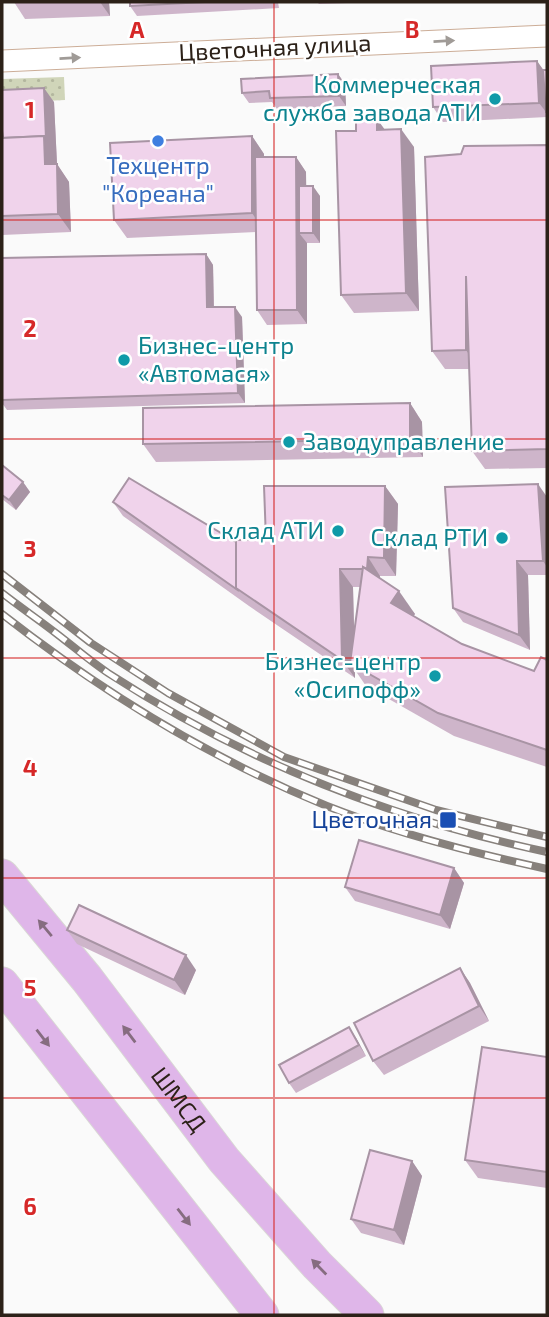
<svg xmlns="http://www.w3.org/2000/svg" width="549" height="1317" viewBox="0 0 549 1317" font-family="'Exo 2',sans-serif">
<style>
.grass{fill:url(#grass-dots)}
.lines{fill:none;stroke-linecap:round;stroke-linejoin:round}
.street-casing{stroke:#ccad97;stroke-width:23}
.primary-casing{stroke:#d9d7d5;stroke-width:35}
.street{stroke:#fff;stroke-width:21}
.primary{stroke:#dfb6e9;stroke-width:33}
.rail-casing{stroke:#87817c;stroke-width:8}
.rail{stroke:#fff;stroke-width:5;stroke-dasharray:16;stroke-linecap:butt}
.wall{fill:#ceb5ca;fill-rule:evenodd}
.shaded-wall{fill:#a894a4}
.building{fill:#f0d3eb;stroke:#a894a4;stroke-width:2}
.oneway{fill:#a09b97}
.oneway2{fill:#866c80}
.grid{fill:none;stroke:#d62828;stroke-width:2;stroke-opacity:0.55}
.culture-dot{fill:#0f9aa8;stroke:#fff;stroke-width:2.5}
.shop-dot{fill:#3f7fe0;stroke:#fff;stroke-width:2.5}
.transit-dot{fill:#1a4fb4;stroke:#fff;stroke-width:2.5}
.labels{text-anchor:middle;stroke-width:5;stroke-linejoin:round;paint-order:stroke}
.street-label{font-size:24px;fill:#2c2118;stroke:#fff}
.culture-label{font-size:24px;fill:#0d838f;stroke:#fff;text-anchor:end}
.shop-label{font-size:24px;fill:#366cbe;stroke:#fff}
.transit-label{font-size:24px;fill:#164399;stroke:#fff;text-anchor:end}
.grid-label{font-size:23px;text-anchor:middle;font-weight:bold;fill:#d62828;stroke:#fff;stroke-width:5;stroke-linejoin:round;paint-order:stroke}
</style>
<defs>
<pattern id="grass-dots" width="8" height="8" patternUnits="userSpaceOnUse" patternTransform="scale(1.75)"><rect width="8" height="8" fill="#d0d5b9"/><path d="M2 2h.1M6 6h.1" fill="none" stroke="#b3b79e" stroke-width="1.8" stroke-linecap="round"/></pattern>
</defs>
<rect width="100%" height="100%" fill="#fafafa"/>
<polygon class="grass" points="64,77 65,100 2,103 2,79"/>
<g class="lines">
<g class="street-casing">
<polyline id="street" points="2,61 547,36"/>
</g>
<g class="primary-casing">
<g id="primary">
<path id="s1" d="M2,876l85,103 137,181 93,105 50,50"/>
<polyline points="2,984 262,1315"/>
</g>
</g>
<use href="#street" class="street"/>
<use href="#primary" class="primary"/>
<g class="rail-casing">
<g id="rail">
<polyline points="2,574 91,643 168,693 284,757 436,810 547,837"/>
<path d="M2,593c18,14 37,27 55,41 17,13 33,27 51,39 134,87 283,146 439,179"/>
<path d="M2,614c100,78 207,144 325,192 71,28 146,47 220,63"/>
</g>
</g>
<use href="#rail" class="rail"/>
</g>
<g class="wall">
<polygon points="14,2 109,2 110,16 25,19"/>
<polygon points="130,2 278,2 279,8 137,16 130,6"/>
<polygon points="317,2 375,2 319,4"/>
<polygon points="537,61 543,70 547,70 547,117 443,122 433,107"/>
<polygon points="338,74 345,84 346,106 277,109 272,102 249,103 242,93"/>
<polygon points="2,90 54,102 57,164 69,182 71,232 2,235"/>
<polygon points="377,119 385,130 414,147 419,311 354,313 341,295 356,131"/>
<polygon points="252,136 264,154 264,157 296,157 306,172 306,186 320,196 320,243 307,243 307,324 267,325 257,310 256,232 127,238 114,220"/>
<polygon points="547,145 547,468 485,469 472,451 469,369 445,369 432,351 461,154"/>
<polygon points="206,254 213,265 214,307 242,317 245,403 7,410 2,403 2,258"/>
<polygon points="410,403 422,422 423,457 156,462 143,444"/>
<polygon points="2,465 23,482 30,492 16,510 2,499"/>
<path d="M385,486l13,18 -2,72h-16v2l35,36 -2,2 49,28 72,27 13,-11v107l-93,-31 -88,-50 -11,-16v8l-106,-72 -126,-90 -10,-14 123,40 30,-2zM353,587h8l-7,46z"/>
<polygon points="547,497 547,575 528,575 530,650 463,622 453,608"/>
<polygon points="454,868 464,883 450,929 355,901 345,887"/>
<polygon points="67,930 196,970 185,995 77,944"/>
<polygon points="460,968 470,983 489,1021 384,1075 373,1061"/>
<polygon points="356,1038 366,1056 296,1093 289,1083"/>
<polygon points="547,1057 547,1188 478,1178 465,1160"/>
<polygon points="412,1161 422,1176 404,1245 361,1233 351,1219"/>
</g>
<g class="shaded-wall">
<polygon points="100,2 109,2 110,16"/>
<polygon points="537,61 547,75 546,112 539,103"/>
<polygon points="338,74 345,84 346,106 339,96"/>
<polygon points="44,88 54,102 57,164 69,182 71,232 58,214 45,164"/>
<polygon points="377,119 390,137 377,130"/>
<polygon points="401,129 414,147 419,311 406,293"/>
<polygon points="252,136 264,154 265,232 252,213"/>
<polygon points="296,157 306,172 307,233 299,233 307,243 307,324 297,310"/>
<polygon points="313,186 320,196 320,243 313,233"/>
<polygon points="206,254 213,265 214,318 207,307"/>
<polygon points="466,276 479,369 466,350"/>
<polygon points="235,307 242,317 245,403 238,393"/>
<polygon points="410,403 422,422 423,457 410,439"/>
<polygon points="23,482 30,492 16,510 9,500"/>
<polygon points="538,484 547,497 547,567 543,561"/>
<polygon points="385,486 398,504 396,576 384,558"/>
<polygon points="368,557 380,576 380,587 367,569"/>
<polygon points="517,561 528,575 530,650 519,635"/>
<polygon points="340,569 353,587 355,665 350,663 355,670 355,678 342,660"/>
<polygon points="399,591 415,614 407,626 391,603"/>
<polygon points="454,868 464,883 450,929 440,915"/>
<polygon points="186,955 196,970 185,995 174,980"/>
<polygon points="460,968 470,983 489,1021 479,1006"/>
<polygon points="349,1027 356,1038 366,1056 359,1045"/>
<polygon points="412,1161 422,1176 404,1245 394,1230"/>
</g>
<g class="building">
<polygon points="130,2 205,2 130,6"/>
<polygon points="537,61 539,103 433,107 431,66"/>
<polygon points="543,70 547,70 547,112 546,112"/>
<polygon points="338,74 339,96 270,98 269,91 242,93 241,79"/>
<polygon points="44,88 46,139 44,136 3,138 2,131 2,90"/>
<polygon points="356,119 377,119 377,130 401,129 406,293 341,295 336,131 356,131"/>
<polygon points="44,136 45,164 57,164 58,214 2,216 2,138"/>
<polygon points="252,136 252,213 114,220 110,143"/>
<polygon points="547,145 547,449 472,451 466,276 466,350 432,351 425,157 461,154 464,146"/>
<polygon points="255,157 296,157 297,310 257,310"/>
<rect x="299" y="186" width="14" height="47"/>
<polygon points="206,254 207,307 235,307 238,393 2,400 2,258"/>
<polygon points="410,403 410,439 143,444 143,408"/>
<polygon points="2,465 23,482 9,500 2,495"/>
<polygon points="129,478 236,542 236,588 239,591 113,502"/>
<polygon points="538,484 543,561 517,561 519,635 453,608 445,487"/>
<polygon points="264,486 385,486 384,558 368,557 367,569 363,567 363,569 340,569 342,660 236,588 236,540 266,540"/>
<polygon points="363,567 399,591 391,603 462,644 534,671 541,657 547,660 547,750 438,713 350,663"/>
<polygon points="359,840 454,868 440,915 345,887"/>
<polygon points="79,905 186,955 174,980 67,930"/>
<polygon points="460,968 479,1006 373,1061 354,1023"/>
<polygon points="349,1027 359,1045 289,1083 279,1065"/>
<polygon points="482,1047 547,1057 547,1172 465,1160"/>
<polygon points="370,1150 412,1161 394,1230 351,1219"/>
</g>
<defs><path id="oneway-solid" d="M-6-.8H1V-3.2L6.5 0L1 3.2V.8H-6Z" transform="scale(1.75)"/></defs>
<g class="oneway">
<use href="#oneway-solid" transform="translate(444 41) rotate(-3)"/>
<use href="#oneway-solid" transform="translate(70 58) rotate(-3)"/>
</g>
<g class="oneway2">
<use href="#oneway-solid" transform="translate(45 928) rotate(-130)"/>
<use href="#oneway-solid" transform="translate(129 1034) rotate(-127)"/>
<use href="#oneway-solid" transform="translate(43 1038) rotate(52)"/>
<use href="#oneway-solid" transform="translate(184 1217) rotate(52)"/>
<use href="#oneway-solid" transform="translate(319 1267) rotate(-134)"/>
</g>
<path class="grid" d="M274,2v1313M2,220h545M2,439h545M2,658h545M2,878h545M2,1098h545"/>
<g class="culture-dot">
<circle cx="495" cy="99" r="7"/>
<circle cx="124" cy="360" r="7"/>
<circle cx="289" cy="442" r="7"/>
<circle cx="338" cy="531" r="7"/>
<circle cx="502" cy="538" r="7"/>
<circle cx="435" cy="676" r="7"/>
</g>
<circle class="shop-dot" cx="158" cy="141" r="7"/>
<rect class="transit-dot" x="439" y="811" width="18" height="18" rx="3.5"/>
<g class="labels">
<g class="street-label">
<text transform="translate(275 48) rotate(-3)" y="8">Цветочная улица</text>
<text dy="8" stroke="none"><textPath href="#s1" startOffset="285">ШМСД</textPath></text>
</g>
<g class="culture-label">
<text x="481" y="93">Коммерческая<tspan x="481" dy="28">служба завода АТИ</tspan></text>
<text x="138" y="354" text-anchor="start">Бизнес-центр<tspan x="138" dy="28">«Автомася»</tspan></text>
<text x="303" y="450" text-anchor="start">Заводуправление</text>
<text x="324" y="539">Склад АТИ</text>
<text x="488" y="546">Склад РТИ</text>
<text x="421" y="670">Бизнес-центр<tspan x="421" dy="28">«Осипофф»</tspan></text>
</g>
<g class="shop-label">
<text x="158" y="174">Техцентр<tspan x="158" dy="28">"Кореана"</tspan></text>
</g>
<g class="transit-label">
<text x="432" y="828">Цветочная</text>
</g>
</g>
<g class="grid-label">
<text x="137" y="38">A</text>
<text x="412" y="38">B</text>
<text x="30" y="118">1</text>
<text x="30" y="337">2</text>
<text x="30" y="557">3</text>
<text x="30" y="776">4</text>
<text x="30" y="996">5</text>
<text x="30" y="1215">6</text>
</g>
<rect width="549" height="1317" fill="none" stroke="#2c2118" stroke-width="7"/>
</svg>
